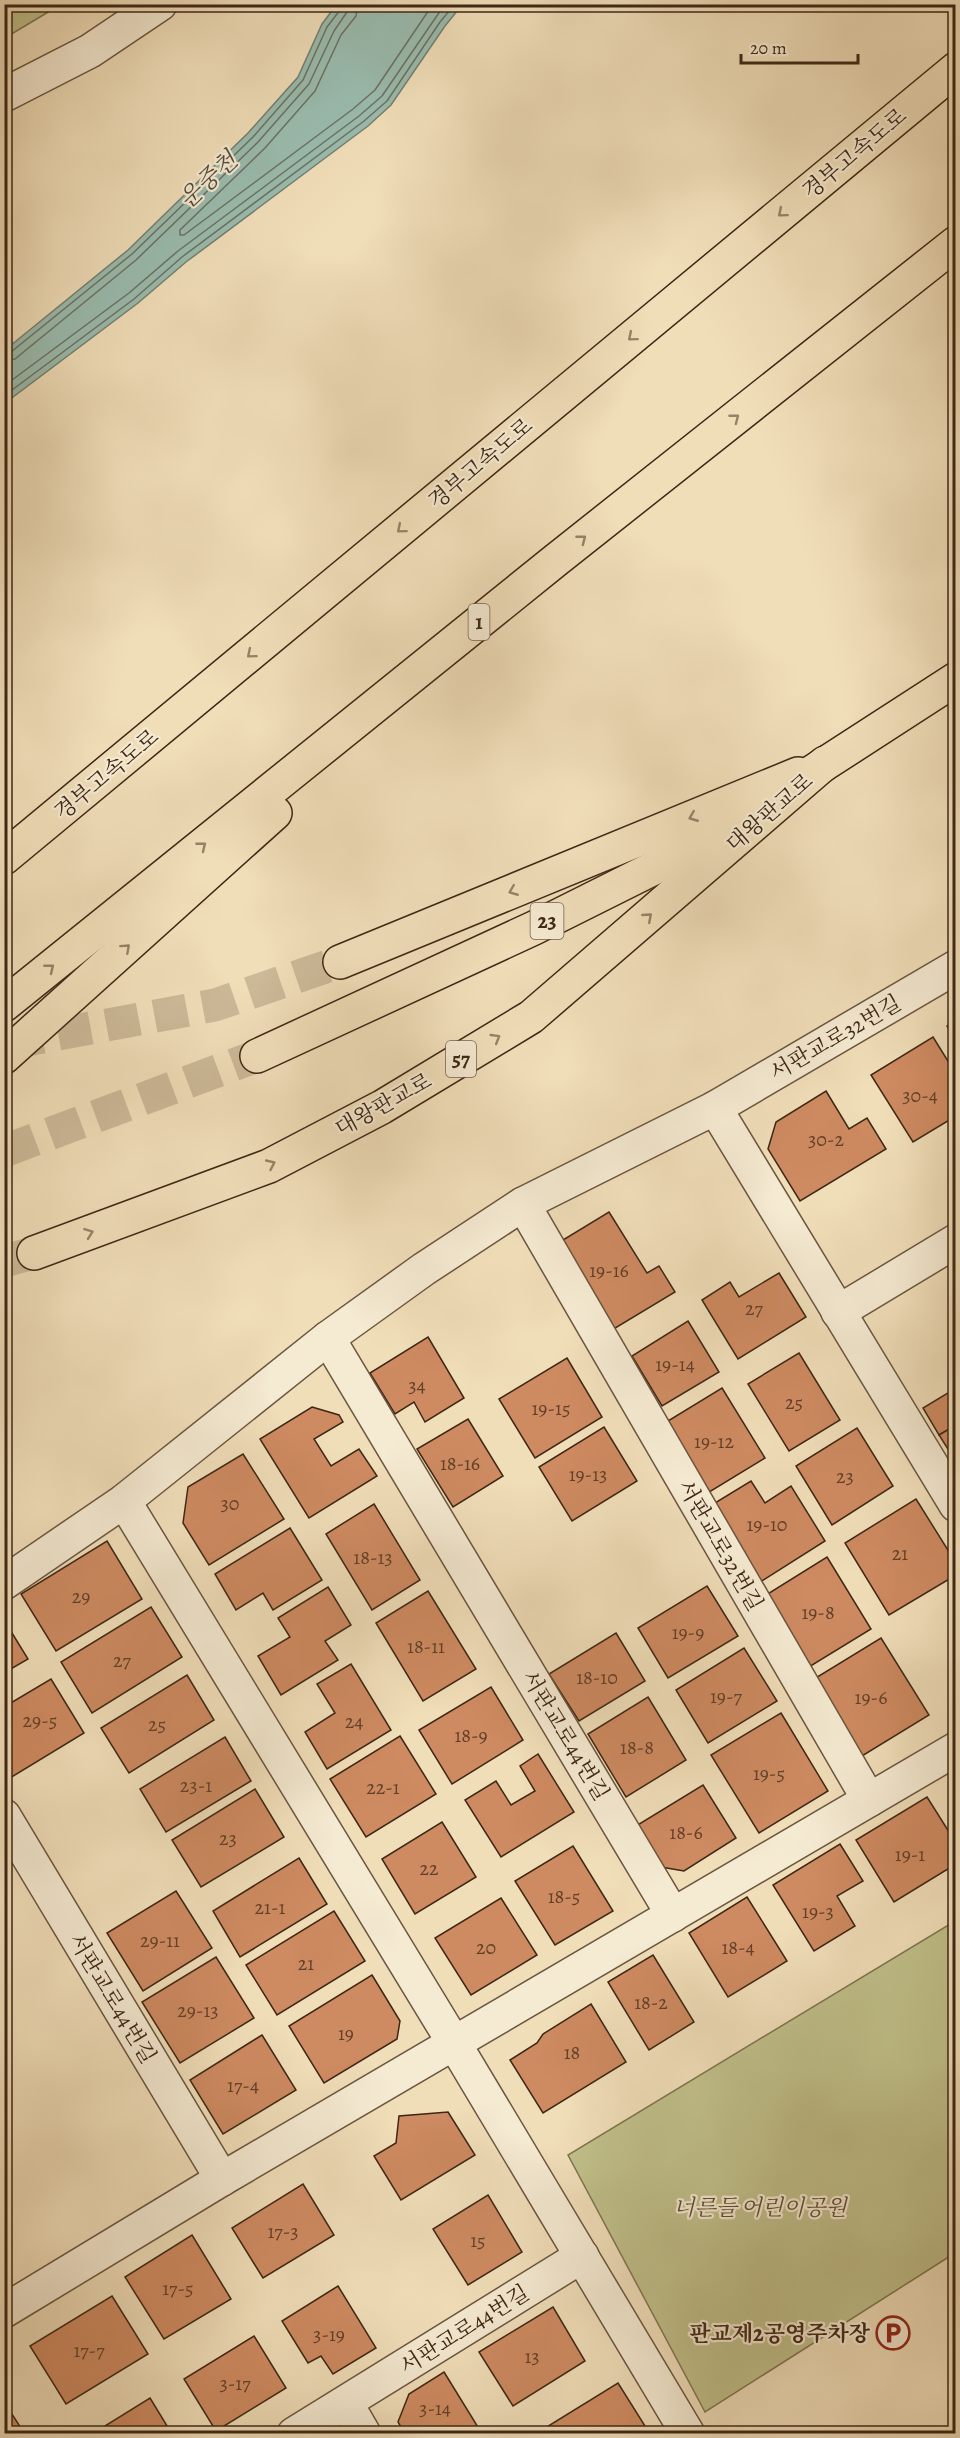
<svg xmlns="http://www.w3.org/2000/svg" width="960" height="2438" viewBox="0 0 960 2438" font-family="Alegreya,'Noto Serif KR',serif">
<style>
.green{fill:#c0c08b;stroke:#7f7450;stroke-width:1.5}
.water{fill:#9abcaf;stroke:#758072;stroke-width:1.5}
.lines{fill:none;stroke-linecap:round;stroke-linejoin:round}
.shore{stroke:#6c7262;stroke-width:1.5}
.building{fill:#ce8a61;stroke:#3e2716;stroke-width:1.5}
.major-tunnel{stroke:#ccb998;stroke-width:33;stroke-dasharray:33 16;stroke-linecap:butt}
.minor-casing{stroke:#6a553f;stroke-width:36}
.major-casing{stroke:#3e2716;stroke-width:36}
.highway-casing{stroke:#3e2716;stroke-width:36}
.minor{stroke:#f5ead2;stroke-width:33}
.major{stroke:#f0deb9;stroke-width:33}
.highway{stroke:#f0deb9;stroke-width:33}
.oneway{stroke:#978268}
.labels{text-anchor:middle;stroke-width:4.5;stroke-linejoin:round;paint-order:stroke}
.number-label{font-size:20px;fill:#624029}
.shield{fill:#f5ead2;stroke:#75624e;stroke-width:1.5}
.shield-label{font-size:21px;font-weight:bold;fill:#3e2716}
.street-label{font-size:22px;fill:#3e2716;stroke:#f5ead2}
.park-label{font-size:22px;font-style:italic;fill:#5e4d33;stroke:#f5ead2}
.poi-label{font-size:22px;font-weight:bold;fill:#3e2716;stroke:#f5ead2;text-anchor:end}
.water-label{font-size:24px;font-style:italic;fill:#554c3c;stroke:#f5ead2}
</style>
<rect width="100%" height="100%" fill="#f0deb9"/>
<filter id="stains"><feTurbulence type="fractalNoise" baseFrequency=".00333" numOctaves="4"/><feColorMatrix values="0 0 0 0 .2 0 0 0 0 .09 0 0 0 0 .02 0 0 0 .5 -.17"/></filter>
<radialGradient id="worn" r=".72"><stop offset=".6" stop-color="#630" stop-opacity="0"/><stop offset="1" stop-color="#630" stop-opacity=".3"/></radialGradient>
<g class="green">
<polygon points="5,4 60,4 60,5 5,38"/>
<polygon points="955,1921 955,2253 705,2412 568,2155"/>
</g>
<polygon class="water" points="337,4 462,5 445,26 391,105 368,126 186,262 138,303 5,403 5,350 128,250 248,133 298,77 322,24"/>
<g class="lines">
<g class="shore">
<polyline points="358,4 356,16 341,35 315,91 265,148 180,230 180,235 184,235 353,109 375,90 433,4"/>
<polyline points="4,354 11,352 132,254 253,137 303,80 327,27 340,10 341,4"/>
<polyline points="4,361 15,359 136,260 258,142 309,84 334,31 347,12 349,4"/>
<polyline points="4,386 129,293 178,251 359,116 382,96 445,4"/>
<polyline points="4,396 134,299 182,257 364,121 387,101 440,22 455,4"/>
</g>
</g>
<g class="building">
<polygon points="956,1021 956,1041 947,1026"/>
<polygon points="933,1037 956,1074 956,1116 913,1142 871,1075"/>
<polygon points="826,1091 849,1129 867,1118 886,1149 800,1201 768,1149 776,1122"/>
<polygon points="609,1212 647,1273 659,1266 675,1292 612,1330 558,1243"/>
<polygon points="779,1273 806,1317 738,1359 702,1300 730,1282 739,1297"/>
<polygon points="688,1321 719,1372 662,1406 632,1356"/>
<polygon points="428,1337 464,1398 425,1422 414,1402 395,1414 370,1373"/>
<polygon points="799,1353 840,1420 789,1451 748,1384"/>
<polygon points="567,1358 602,1417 535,1458 499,1399"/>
<polygon points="722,1388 765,1458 706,1494 663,1424"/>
<polygon points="956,1388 956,1425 939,1435 923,1408"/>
<polygon points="312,1407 339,1415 343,1422 314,1439 331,1466 359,1449 377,1476 309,1518 260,1439"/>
<polygon points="468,1419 503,1476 453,1507 417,1449"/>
<polygon points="956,1425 956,1455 953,1457 939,1435"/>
<polygon points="604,1427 637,1481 572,1521 539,1467"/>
<polygon points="857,1428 893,1486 832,1525 796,1466"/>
<polygon points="243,1454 284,1519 209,1565 183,1523 188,1487"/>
<polygon points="751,1481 765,1503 791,1486 825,1541 757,1584 710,1506"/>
<polygon points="916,1499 956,1563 956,1575 889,1615 845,1543"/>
<polygon points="374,1504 420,1580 372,1610 326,1534"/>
<polygon points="290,1528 322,1580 273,1610 263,1593 236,1610 215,1574"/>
<polygon points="107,1541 142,1599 56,1651 21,1594"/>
<polygon points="827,1557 871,1629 809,1667 766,1595"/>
<polygon points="707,1586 738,1636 668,1678 638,1628"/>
<polygon points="328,1587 351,1625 325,1641 338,1660 281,1695 258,1656 290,1637 278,1618"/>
<polygon points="428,1591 476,1669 423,1701 376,1623"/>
<polygon points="151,1607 182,1657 92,1713 61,1662"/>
<polygon points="4,1620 28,1659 4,1673"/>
<polygon points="616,1633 645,1681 579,1721 549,1674"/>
<polygon points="881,1638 929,1715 862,1756 814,1679"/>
<polygon points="744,1648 777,1701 708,1743 676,1690"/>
<polygon points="351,1664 391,1730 327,1769 305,1732 335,1713 317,1684"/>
<polygon points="187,1675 214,1720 129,1773 101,1728"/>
<polygon points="51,1679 84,1733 10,1778 4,1768 4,1707"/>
<polygon points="491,1687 523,1740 452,1784 419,1730"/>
<polygon points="648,1697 686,1760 626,1797 588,1734"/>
<polygon points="781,1713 828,1791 759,1833 711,1755"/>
<polygon points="400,1736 436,1794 366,1837 330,1779"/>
<polygon points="225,1737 251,1781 166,1832 140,1789"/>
<polygon points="538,1754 574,1812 501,1857 465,1800 496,1781 511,1805 535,1791 520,1766"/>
<polygon points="703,1785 736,1838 684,1871 661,1867 636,1826"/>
<polygon points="255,1789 284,1837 201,1887 172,1840"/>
<polygon points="927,1797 956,1843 956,1864 894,1902 856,1840"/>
<polygon points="442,1822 476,1877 415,1914 382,1859"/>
<polygon points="840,1844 863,1881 837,1896 855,1926 814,1951 773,1885"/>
<polygon points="573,1846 613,1911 555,1945 515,1881"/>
<polygon points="299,1858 327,1904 240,1957 213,1911"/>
<polygon points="176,1891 212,1948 143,1991 107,1933"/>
<polygon points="747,1897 787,1961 728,1997 689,1933"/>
<polygon points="501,1898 537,1955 471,1995 435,1938"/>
<polygon points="334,1911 365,1961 277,2015 246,1965"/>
<polygon points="653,1955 694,2022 649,2050 608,1982"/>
<polygon points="216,1957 254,2018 180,2063 142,2002"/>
<polygon points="372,1975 400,2021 397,2039 324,2083 289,2026"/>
<polygon points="591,2004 626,2062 543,2113 510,2060 537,2043 543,2034"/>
<polygon points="262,2035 296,2090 223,2134 190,2080"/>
<polygon points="448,2112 475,2155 401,2200 374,2156 396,2143 399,2116"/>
<polygon points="303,2184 334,2235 263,2278 232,2228"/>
<polygon points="488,2195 522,2252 468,2285 433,2229"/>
<polygon points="192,2235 231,2299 164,2339 125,2277"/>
<polygon points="338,2286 376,2348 333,2374 321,2356 308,2363 282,2321"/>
<polygon points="112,2296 148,2354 66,2404 30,2346"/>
<polygon points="553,2307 585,2361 513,2406 479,2352"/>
<polygon points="254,2336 286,2388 216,2431 184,2379"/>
<polygon points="444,2372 481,2432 478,2434 405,2434 398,2422 409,2394"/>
<polygon points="618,2383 650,2434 548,2434 545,2428"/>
<polygon points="150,2398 172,2434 92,2434"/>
<polygon points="4,2402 21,2428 12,2434 4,2434"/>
</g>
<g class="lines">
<g class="major-tunnel">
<polyline points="10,1043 215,1005 340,962"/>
<polyline points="4,1151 257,1056"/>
<polyline points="4,1261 34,1253"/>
</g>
<g class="minor-casing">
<g id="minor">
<polyline points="4,95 90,51 160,4"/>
<polyline points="715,1108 956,1505"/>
<polyline points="523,1204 869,1800"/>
<polyline points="838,1312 956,1241"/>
<polyline points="328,1338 673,1915"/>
<polyline points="124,1501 454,2043 688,2434"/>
<polyline points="4,1583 124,1501 328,1338 424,1269 523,1204 715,1108 956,967"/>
<polyline points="4,1816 222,2179"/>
<polyline points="4,2311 222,2179 956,1749"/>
<polyline points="346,2403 364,2434"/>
<polyline points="294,2434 582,2256"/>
</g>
</g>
<g class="major-casing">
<g id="major">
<polyline points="806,776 956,679"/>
<polyline points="340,962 798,774"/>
<polyline points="257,1056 534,928 678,856 729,824"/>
<polyline points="34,1253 269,1166 382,1107 531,1017 825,763"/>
</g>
</g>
<g class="highway-casing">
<g id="highway">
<polyline points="4,858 956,69"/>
<polyline points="4,1005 556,560 956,243"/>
<polyline points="4,1057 275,813"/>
</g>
</g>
<use href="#minor" class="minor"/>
<use href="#major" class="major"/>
<use href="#highway" class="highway"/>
</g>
<defs><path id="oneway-chevron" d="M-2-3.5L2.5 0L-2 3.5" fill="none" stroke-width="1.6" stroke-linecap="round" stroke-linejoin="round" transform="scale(1.5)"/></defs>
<g class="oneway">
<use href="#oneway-chevron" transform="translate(782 213) rotate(140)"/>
<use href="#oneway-chevron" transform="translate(632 337) rotate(140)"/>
<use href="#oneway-chevron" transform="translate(735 418) rotate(-38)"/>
<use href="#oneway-chevron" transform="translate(401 529) rotate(140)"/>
<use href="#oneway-chevron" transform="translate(582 539) rotate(-38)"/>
<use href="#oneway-chevron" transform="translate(251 654) rotate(140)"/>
<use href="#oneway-chevron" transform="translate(693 817) rotate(158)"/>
<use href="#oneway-chevron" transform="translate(202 846) rotate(-39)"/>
<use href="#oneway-chevron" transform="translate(513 891) rotate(158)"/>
<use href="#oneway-chevron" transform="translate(648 917) rotate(-41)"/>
<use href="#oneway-chevron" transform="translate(126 948) rotate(-42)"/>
<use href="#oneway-chevron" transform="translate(50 968) rotate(-39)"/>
<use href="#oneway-chevron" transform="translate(496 1038) rotate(-31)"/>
<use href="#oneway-chevron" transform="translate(271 1164) rotate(-25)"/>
<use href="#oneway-chevron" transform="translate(89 1233) rotate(-20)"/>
</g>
<defs>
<g id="parking-ring" transform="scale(1.725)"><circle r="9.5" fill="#f5ead2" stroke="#8f2418" stroke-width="1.5"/><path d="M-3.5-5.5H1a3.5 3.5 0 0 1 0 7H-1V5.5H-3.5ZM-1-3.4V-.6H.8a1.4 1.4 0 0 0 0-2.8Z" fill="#8f2418"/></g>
</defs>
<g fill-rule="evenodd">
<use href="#parking-ring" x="893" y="2333"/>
</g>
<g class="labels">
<g class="number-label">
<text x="920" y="1102">30-4</text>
<text x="826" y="1146">30-2</text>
<text x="609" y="1277">19-16</text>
<text x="754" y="1315">27</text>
<text x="675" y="1371">19-14</text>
<text x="417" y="1392">34</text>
<text x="794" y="1409">25</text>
<text x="551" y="1415">19-15</text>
<text x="714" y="1448">19-12</text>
<text x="460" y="1470">18-16</text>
<text x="588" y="1481">19-13</text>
<text x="845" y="1483">23</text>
<text x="230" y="1510">30</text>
<text x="767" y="1531">19-10</text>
<text x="900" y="1560">21</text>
<text x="373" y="1564">18-13</text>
<text x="81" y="1603">29</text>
<text x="818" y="1619">19-8</text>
<text x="688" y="1639">19-9</text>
<text x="426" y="1653">18-11</text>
<text x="122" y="1667">27</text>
<text x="597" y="1684">18-10</text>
<text x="726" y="1703">19-7</text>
<text x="871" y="1704">19-6</text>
<text x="40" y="1727">29-5</text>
<text x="354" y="1728">24</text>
<text x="157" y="1731">25</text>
<text x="471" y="1742">18-9</text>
<text x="637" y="1754">18-8</text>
<text x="769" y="1780">19-5</text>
<text x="196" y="1792">23-1</text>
<text x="383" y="1794">22-1</text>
<text x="686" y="1839">18-6</text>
<text x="228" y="1845">23</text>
<text x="910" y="1861">19-1</text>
<text x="429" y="1875">22</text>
<text x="564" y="1903">18-5</text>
<text x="270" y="1914">21-1</text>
<text x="818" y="1918">19-3</text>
<text x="160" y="1947">29-11</text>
<text x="486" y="1954">20</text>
<text x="738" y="1954">18-4</text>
<text x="306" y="1970">21</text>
<text x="651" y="2009">18-2</text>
<text x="198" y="2017">29-13</text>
<text x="346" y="2040">19</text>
<text x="572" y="2059">18</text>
<text x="243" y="2092">17-4</text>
<text x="283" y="2238">17-3</text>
<text x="478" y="2247">15</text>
<text x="178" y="2295">17-5</text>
<text x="329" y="2341">3-19</text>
<text x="89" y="2357">17-7</text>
<text x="532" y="2363">13</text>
<text x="235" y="2390">3-17</text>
<text x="435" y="2415">3-14</text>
</g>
<g class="shield">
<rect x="468.5" y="604" width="21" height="36" rx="4.5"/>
<rect x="530.5" y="903" width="33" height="36" rx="4.5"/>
<rect x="446" y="1041" width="30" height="36" rx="4.5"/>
</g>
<g class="shield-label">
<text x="479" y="629">1</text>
<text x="547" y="928">23</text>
<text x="461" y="1066">57</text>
</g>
<g class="street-label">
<text transform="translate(854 153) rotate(-40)" y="8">경부고속도로</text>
<text transform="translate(480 463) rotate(-40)" y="8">경부고속도로</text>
<text transform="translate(106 774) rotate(-40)" y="8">경부고속도로</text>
<text transform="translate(769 812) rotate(-41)" y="8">대왕판교로</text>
<text transform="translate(835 1037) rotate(-30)" y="8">서판교로32번길</text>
<text transform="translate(383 1104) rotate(-29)" y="8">대왕판교로</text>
<text transform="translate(721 1545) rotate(60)" y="8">서판교로32번길</text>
<text transform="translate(566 1735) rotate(59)" y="8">서판교로44번길</text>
<text transform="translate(113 1998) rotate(59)" y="8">서판교로44번길</text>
<text transform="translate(464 2329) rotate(-32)" y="8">서판교로44번길</text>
</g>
<g class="park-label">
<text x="760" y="2215">너른들 어린이공원</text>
</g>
<g class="poi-label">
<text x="870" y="2341">판교제2공영주차장</text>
</g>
<g class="water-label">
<text transform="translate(208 180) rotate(-43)" y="8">운중천</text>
</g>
</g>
<rect width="960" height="2438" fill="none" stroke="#f0deb9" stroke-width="24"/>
<rect x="6" y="6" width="948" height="2426" fill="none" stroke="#3e2716" stroke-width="3"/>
<rect x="12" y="12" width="936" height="2414" fill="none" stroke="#3e2716" stroke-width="1.5"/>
<path d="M741 54v9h117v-9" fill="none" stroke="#3e2716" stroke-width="3"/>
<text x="750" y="54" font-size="18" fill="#3e2716" stroke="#f5ead2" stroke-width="4.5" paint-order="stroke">20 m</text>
<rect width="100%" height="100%" filter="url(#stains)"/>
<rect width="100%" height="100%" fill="url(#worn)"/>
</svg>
